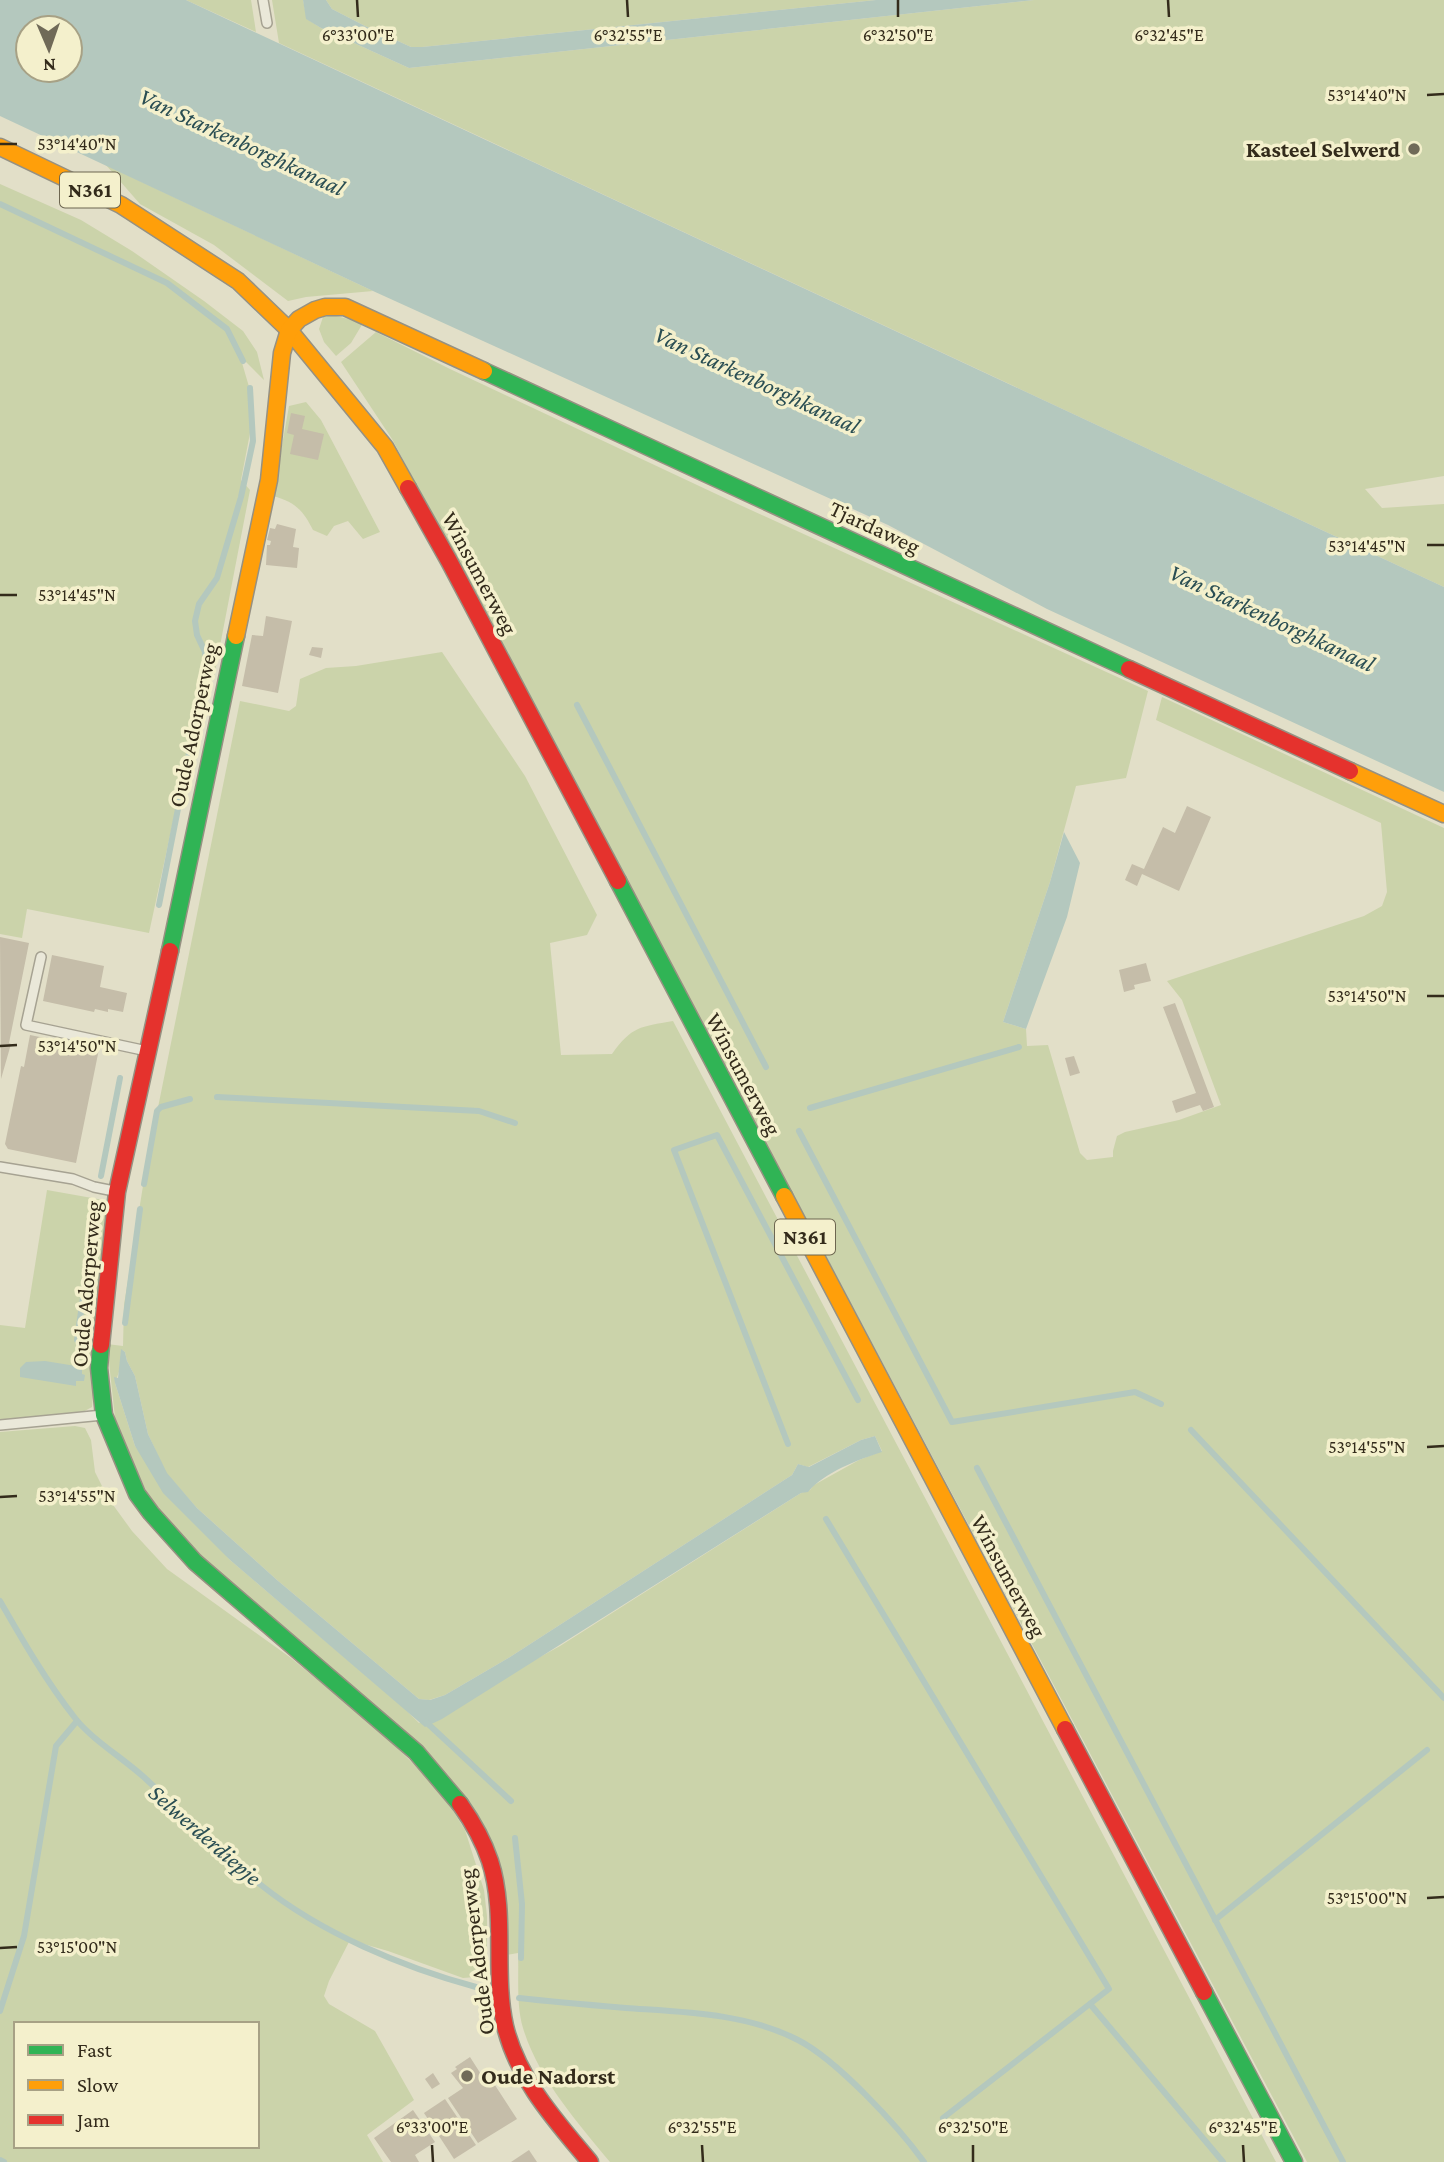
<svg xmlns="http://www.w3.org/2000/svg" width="1444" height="2162" viewBox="0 0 1444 2162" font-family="'Crimson Pro',serif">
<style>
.green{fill:#cbd3aa;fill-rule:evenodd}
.water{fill:#b4c8be;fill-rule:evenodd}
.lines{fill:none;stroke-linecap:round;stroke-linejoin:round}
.stream{stroke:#b4c8be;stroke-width:6}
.building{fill:#c5bda9}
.lane-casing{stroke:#a6a292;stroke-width:12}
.fast-casing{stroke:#969182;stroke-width:19}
.slow-casing{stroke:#969182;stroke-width:19}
.jam-casing{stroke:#969182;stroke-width:19}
.lane{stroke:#eae8d9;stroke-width:9}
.fast{stroke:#30b455;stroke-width:16}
.slow{stroke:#ff9f0a;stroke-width:16}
.jam{stroke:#e5322d;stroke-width:16}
.ticks{fill:none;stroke:#332b1b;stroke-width:2.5}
.poi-dot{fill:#706a58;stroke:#f4f0cc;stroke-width:2.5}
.labels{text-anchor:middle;stroke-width:7;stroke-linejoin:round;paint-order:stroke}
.shield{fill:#f4f0cc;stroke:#6d6650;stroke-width:2}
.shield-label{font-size:21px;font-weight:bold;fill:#332b1b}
.poi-label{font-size:23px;font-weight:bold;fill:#332b1b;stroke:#f4f0cc;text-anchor:end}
.street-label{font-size:23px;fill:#332b1b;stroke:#f4f0cc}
.water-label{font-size:24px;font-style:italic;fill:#2a4e53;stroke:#f4f0cc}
.ticks-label{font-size:18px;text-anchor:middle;fill:#332b1b;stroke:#f4f0cc;stroke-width:7;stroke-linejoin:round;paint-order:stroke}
</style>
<rect width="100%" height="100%" fill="#e2dfc8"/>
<g class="green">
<polygon points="186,0 251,0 256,32"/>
<polygon points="272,0 303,0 307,19 321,28 409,68 1034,0 1444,0 1444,476 1365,489 1382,508 1444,504 1444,587 279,43"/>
<polygon points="326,0 876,0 422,47 411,47 365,26 332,9"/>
<polygon points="106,165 373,291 306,297 288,301 214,245 140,204"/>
<polygon points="0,184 81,220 132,251 204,301 243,331 257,352 264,380 240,356 252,397 250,433 241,480 250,490 214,677 199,701 149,933 27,909 22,938 0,934"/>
<polygon points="329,314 363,323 351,343 336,356 324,342 319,329 323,317"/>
<polygon points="376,332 450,369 729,500 1148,691 1126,778 1076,786 1050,882 1003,1022 1026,1029 1027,1046 1048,1045 1080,1153 1087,1160 1113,1157 1113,1151 1117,1136 1125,1132 1179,1120 1221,1105 1182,1000 1167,981 1364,916 1382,906 1387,892 1381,823 1156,720 1162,697 1444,828 1444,2162 1307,2162 392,439 341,362"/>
<path d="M306,402l15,18 59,112 -17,7 -15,-18 -14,5 -7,10 -14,-6c-10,-20 -18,-28 -40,-34l16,-90z"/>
<path d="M442,652l83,124 72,139 -10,20 -37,8 11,112 51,-1c20,-28 28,-27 61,-33l603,1141h-666c-33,-40 -72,-84 -87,-134 -7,-23 -4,-52 -5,-75l-12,2 -22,-128 -288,-275 -43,-47 -37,-78 -9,-83 16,2 1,-41 22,-138 94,-466 49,10 7,-5 4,-27 26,-11 30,-2zM122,1350l3,2 2,9 8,15 13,58 18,39 31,35 80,72 142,119 10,1 16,-5 65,-38 282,-182 6,-11 10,3 53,-27 14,-4 7,15 -23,9 -45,25 -4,5 -9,3 -241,153 -141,77 -15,-15 -174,-148 -95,-114 -20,-63 5,-14z"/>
<polygon points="47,1190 109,1201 92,1407 79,1414 0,1421 0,1325 25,1328"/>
<path d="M75,1426l10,2 6,12 4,32 13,26 24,33 35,38 124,89 90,74 59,58 25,40 19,60 3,26v60l-24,2 -75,-27 -38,-11 -21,41 -5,15 5,8 46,27 39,69 -47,35 16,27h-383v-730zM16,2024h241v122h-241z"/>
</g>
<g class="water">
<path d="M0,0h186l1258,587v205l-397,-183 -159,-84 -515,-234 -373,-175zM70,28v42h-42v-42z"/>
<polygon points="303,0 326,0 332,9 365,26 411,47 422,47 876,0 1034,0 409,68 321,28 306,19"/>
<polygon points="1064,832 1080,863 1067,917 1026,1029 1003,1022 1050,882"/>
<path d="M121,1349l4,3 2,9 8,15 13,58 19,39 30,35 80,72 142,119 11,1 15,-5 65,-38 282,-182 6,-11 11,3 52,-27 14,-4 7,16c-25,8 -57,20 -74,40l-7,1 -359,226 -17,8 -195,-167 -67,-67 -28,-47 -20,-63 -1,-6 4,1z"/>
<polygon points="45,1361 82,1367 82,1374 85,1375 84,1381 76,1381 76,1386 20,1377 20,1368 26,1362"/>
</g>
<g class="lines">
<g class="stream">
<polyline points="0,204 167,283 227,329 243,361"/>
<polyline points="577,705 766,1067"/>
<polyline points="159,905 206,667 205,652 197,635 195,621 199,604 217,578 241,497 253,441 250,388"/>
<polyline points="217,1097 479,1111 515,1123"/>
<polyline points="810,1108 1019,1047"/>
<polyline points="799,1131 952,1422 1135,1392 1161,1404"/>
<polyline points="101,1176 120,1078"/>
<polyline points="144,1184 157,1111 161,1107 190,1099"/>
<polyline points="125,1323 140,1209"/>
<polyline points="77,1340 96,1206"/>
<polyline points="1191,1430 1444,1698"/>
<polyline points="788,1444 674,1150 717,1135 858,1400"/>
<polyline points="977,1468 1343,2162"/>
<polyline points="826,1519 1109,1989 943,2118"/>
<path d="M0,1601c23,40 46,80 75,117 18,23 50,41 72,62 38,35 73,73 114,105 60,48 141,82 215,102"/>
<polyline points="426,1722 511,1801"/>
<polyline points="515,1838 522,1904 521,1958"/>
<polyline points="1215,1920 1427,1750"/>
<path d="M519,1998c35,4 71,7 107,10 57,4 120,5 172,32 39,20 100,86 126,122"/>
<polyline points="1090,2004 1223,2162"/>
<polyline points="0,2011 24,1936 56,1746 77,1721"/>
<polyline points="0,2160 4,2162"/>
</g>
</g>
<g class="building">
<polygon points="291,413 305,416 302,429 324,434 318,460 290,454 294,435 287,433"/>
<polygon points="277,524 296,529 293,547 299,548 297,568 266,565 267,545 270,545 271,541 267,540 270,528 275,529"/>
<polygon points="266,616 292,621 278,693 242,686 252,635 263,636"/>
<polygon points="312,647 323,648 321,658 309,655"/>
<polygon points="1187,806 1211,817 1179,891 1142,874 1137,886 1125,880 1132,864 1144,869 1163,827 1175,833"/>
<polygon points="0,937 29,943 9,1043 11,1044 1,1079"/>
<polygon points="52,955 104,966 100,987 127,993 123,1012 108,1009 108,1012 95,1009 94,1012 43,1001"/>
<polygon points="1146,963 1151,981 1134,985 1135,989 1124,992 1119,970"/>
<polygon points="1175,1003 1214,1107 1203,1111 1200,1105 1176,1113 1172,1101 1196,1093 1163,1007"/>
<polygon points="30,1035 99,1049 76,1163 8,1149 5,1144 21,1066 24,1067"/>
<polygon points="1074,1056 1080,1073 1070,1076 1065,1058"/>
<polygon points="470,2057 486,2082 491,2079 517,2119 478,2143 448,2098 463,2088 451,2073 457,2069 455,2067"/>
<polygon points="433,2073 440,2084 432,2089 425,2079"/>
<polygon points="445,2099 476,2145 454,2159 424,2113"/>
<polygon points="413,2110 435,2142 415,2155 419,2162 391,2162 374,2138"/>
<polygon points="529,2150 537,2162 511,2162"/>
</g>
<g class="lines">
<g class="lane-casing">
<g id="lane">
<polyline points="263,0 267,23"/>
<polyline points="41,957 26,1025 147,1051"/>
<polyline points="0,1167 73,1179 94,1187 114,1191"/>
<polyline points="0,1425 103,1415"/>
</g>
</g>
<g class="fast-casing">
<g id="fast">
<polyline points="484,371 1129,669"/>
<polyline points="618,881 784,1196"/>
<polyline points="170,951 236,636"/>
<polyline points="101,1345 99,1368 104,1415 137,1494 151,1513 195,1562 416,1752 460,1804"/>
<polyline points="1204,1992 1294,2162"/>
</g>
</g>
<g class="slow-casing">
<g id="slow">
<polyline points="0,147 121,205 238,281 289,330 385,447 408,488"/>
<polyline points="236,636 269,480 282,353 289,330 299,319 315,310 325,307 345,307 484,371"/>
<polyline points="1350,771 1444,814"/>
<polyline points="784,1196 1065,1729"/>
</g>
</g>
<g class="jam-casing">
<g id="jam">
<polyline points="408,488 449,561 618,881"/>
<polyline points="1129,669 1350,771"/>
<polyline points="101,1345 117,1192 170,951"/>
<polyline points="1065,1729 1204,1992"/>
<path d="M460,1804c12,17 23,36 30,57 17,53 3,111 15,165 13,54 51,95 85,136"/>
</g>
</g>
<use href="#lane" class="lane"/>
<use href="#fast" class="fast"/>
<use href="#slow" class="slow"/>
<use href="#jam" class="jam"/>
</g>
<path class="ticks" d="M357,0l1,17M627,0l1,17M898,0v17M1168,0l1,17M1427,95l17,-1M0,144h17M1427,545h17M0,595h17M1427,996h17M0,1046l17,-1M1427,1447l17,-1M0,1497l17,-1M1427,1898l17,-1M0,1948l17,-1M432,2145l1,17M702,2145l1,17M973,2145v17M1243,2145l1,17"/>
<g class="poi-dot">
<circle cx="1414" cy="149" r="7"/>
<circle cx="467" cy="2076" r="7"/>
</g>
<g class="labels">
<g class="shield">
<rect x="60" y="172.5" width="60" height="35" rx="5"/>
<rect x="775" y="1219.5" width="60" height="35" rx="5"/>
</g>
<g class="shield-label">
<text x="90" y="197">N361</text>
<text x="805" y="1244">N361</text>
</g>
<g class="poi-label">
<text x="1400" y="157">Kasteel Selwerd</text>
<text x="481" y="2084" text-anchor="start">Oude Nadorst</text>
</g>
<g class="street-label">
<text transform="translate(875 527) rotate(25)" y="8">Tjardaweg</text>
<text transform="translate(480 573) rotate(62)" y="8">Winsumerweg</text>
<text transform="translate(193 725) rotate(-78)" y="8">Oude Adorperweg</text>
<text transform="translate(744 1074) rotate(62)" y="8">Winsumerweg</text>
<text transform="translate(86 1284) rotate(-85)" y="8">Oude Adorperweg</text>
<text transform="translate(1009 1576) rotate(62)" y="8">Winsumerweg</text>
<text transform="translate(476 1952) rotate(-97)" y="8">Oude Adorperweg</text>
</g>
<g class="water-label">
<text transform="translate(242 142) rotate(25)" y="8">Van Starkenborghkanaal</text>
<text transform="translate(757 380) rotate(25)" y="8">Van Starkenborghkanaal</text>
<text transform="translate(1272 618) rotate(25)" y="8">Van Starkenborghkanaal</text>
<text transform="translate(205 1835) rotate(41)" y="8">Selwerderdiepje</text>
</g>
</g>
<g class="ticks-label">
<text x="358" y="41">6°33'00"E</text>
<text x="628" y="41">6°32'55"E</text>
<text x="898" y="41">6°32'50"E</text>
<text x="1169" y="41">6°32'45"E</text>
<text x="1367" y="101">53°14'40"N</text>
<text x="77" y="150">53°14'40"N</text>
<text x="1367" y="552">53°14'45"N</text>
<text x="77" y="601">53°14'45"N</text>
<text x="1367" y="1002">53°14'50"N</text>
<text x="77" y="1052">53°14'50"N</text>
<text x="1367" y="1453">53°14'55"N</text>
<text x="77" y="1502">53°14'55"N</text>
<text x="1367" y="1904">53°15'00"N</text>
<text x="77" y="1953">53°15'00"N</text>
<text x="432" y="2133">6°33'00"E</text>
<text x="702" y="2133">6°32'55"E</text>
<text x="973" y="2133">6°32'50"E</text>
<text x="1243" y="2133">6°32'45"E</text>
</g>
<rect x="14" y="2022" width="245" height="126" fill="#f4f0cc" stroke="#a7a185" stroke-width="2"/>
<rect x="28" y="2045" width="35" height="10" fill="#30b455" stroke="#a7a185" stroke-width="2"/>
<text x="77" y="2057" font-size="21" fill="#332b1b">Fast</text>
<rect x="28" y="2080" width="35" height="10" fill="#ff9f0a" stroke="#a7a185" stroke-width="2"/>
<text x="77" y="2092" font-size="21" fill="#332b1b">Slow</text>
<rect x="28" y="2115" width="35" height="10" fill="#e5322d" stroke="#a7a185" stroke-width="2"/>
<text x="77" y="2127" font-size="21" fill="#332b1b">Jam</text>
<g transform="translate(49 49) rotate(178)"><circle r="33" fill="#f4f0cc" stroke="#a7a185" stroke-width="2"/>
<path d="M0-5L12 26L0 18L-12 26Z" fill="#706a58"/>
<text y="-10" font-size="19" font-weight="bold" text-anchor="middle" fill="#332b1b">N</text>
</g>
</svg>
